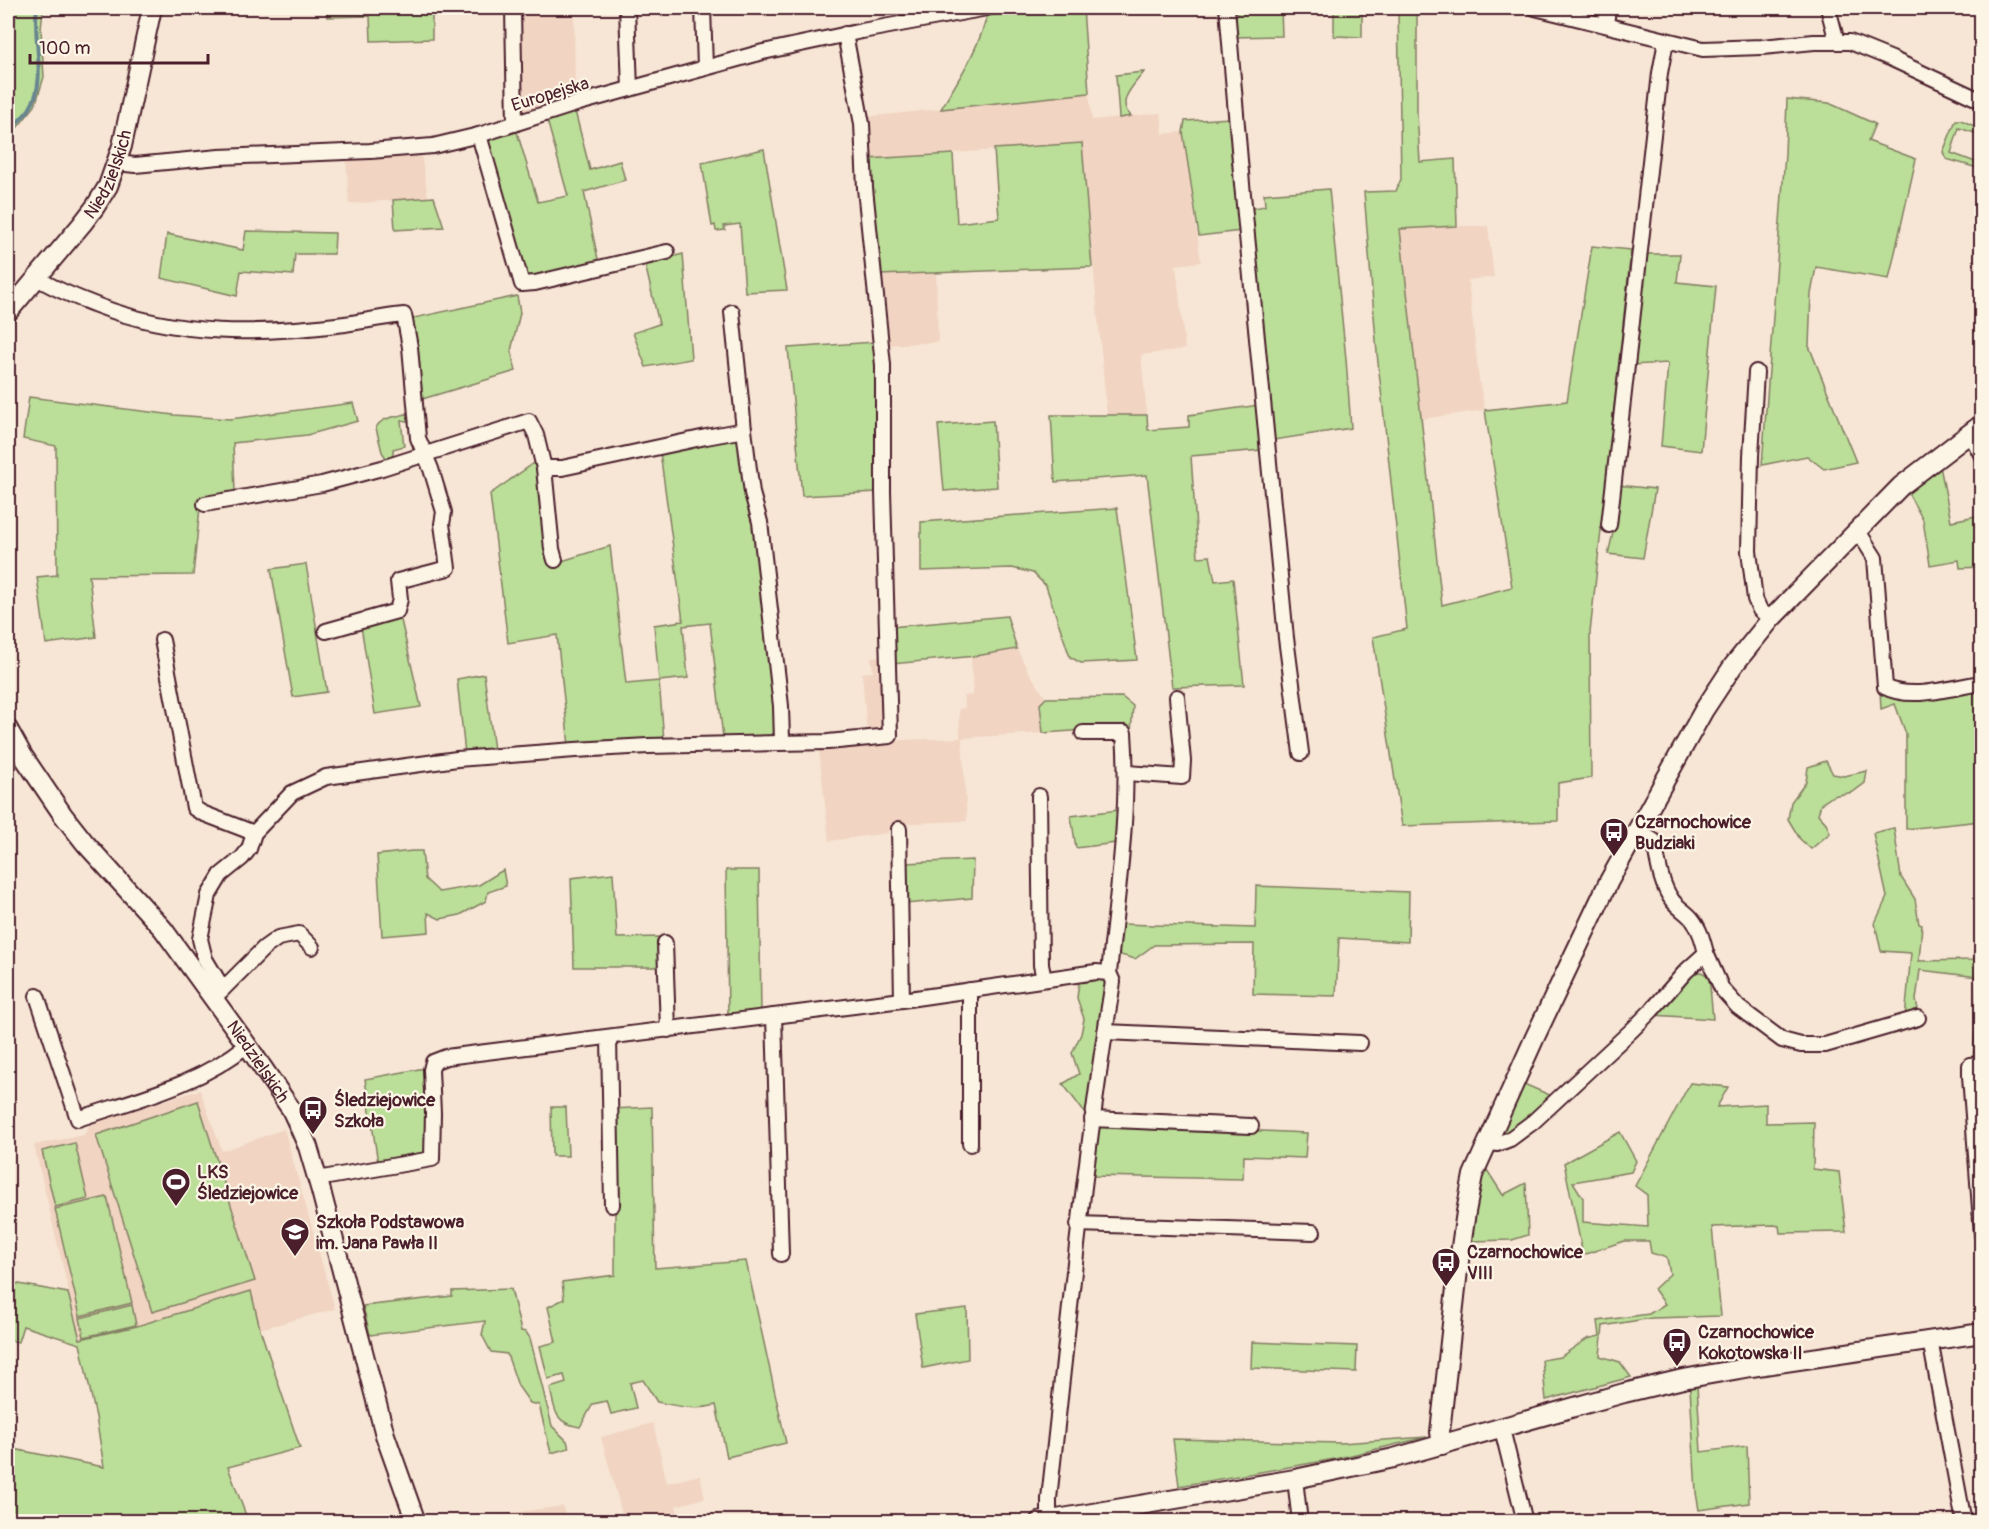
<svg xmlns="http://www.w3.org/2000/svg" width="1989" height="1529" viewBox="0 0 1989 1529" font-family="Pangolin,sans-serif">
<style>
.built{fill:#f1d4c2}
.green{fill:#bbde98;stroke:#827e62;stroke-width:1.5}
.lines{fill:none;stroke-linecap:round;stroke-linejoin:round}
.stream{stroke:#67868f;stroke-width:4}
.minor-casing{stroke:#4a1f2b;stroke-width:18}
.tertiary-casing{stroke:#4a1f2b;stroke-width:22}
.minor{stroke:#fcf5e5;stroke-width:14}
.tertiary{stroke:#fcf5e5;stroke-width:18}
.labels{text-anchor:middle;stroke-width:4.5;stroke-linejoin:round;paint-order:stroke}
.street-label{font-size:18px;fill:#4a1f2b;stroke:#fcf5e5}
.poi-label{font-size:18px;font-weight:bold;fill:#4a1f2b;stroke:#fcf5e5;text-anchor:start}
</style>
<rect width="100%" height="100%" fill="#f7e6d5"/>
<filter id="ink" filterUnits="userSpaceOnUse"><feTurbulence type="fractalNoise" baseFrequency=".0167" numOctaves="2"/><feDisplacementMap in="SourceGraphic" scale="12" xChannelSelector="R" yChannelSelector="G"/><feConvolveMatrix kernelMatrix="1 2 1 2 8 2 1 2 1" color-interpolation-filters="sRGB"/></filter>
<g filter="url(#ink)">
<g class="built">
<polygon points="518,8 574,8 575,99 518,114"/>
<polygon points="1089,93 1092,120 1161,113 1163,134 1183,132 1201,262 1176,265 1185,349 1141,355 1147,415 1107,415 1082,144 867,159 865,117"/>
<polygon points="421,154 428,197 349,204 346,158"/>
<polygon points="1457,226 1488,226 1494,277 1468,280 1479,380 1485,410 1421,419 1400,229"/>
<polygon points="936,272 938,342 887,345 879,275"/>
<polygon points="1017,649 1028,671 1046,698 1040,704 1043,733 962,738 967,821 890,824 888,833 829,841 819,751 902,740 960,738 959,709 965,708 964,696 973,695 971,656"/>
<polygon points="883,656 887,731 867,734 862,673 873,672 871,657"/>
<polygon points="200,1090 222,1151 284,1129 335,1309 260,1329 251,1291 137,1326 80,1339 34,1145 84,1135 91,1122"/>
<polygon points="653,1423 667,1483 700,1475 705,1498 676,1506 680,1521 624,1521 601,1437"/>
<polygon points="563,1506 566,1521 452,1521"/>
</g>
<g class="green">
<polygon points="16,8 43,8 41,30 44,77 35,106 17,128 8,136 8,17"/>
<polygon points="327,8 432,8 432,39 371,41 370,16 327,17"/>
<path d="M1037,8h46l6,85 -148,16c18,-30 37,-59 46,-93z"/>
<polygon points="1231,8 1281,8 1282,36 1234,37"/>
<polygon points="1334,8 1362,8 1362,37 1334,36"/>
<polygon points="1398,8 1417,8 1417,113 1420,162 1455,159 1457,226 1400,229 1442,605 1512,587 1485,410 1567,401 1592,246 1631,250 1590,633 1591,778 1558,783 1558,821 1402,826 1373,637 1407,629 1377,353 1364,192 1396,191 1401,179"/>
<path d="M1144,72c-10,13 -29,30 -13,44l-12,2 -3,-43z"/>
<polygon points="1787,99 1829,103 1875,124 1868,141 1916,159 1889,279 1816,267 1811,294 1809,346 1856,462 1824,469 1807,456 1762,465 1785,154"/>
<polygon points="575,111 590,170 620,161 625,180 584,192 599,264 529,278 525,274 485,141 517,132 538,202 568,196 547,120"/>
<polygon points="1230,118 1241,231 1199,236 1183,132 1185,121"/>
<polygon points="1956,120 1961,120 1981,129 1981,135 1959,128 1951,153 1981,164 1981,169 1946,159 1943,152"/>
<polygon points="1082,143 1092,267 879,275 867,159 953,154 957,223 999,218 994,149"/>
<polygon points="764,149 787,290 745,292 740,224 724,226 725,230 716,231 715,225 712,226 702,163"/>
<polygon points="1329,189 1346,359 1351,428 1274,440 1248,209 1265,206 1264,194"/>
<polygon points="434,197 444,227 395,230 393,200"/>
<polygon points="246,231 335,233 334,254 295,254 293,275 241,271 237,296 161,278 167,234 243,250"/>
<polygon points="683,254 691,359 646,367 633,333 659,324 645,264"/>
<polygon points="1643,254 1680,254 1677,282 1716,286 1701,451 1661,446 1668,363 1631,365"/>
<polygon points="517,296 520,313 511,351 516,371 419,400 409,319"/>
<polygon points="875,342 878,375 877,492 802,496 788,348"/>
<polygon points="29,397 174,415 230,419 353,403 358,421 307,435 233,443 235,492 201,498 193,575 89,576 96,637 46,644 37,577 57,575 56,446 23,439"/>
<polygon points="1259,405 1262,450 1191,456 1198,557 1210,556 1215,581 1233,579 1244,685 1172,687 1147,475 1055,482 1051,415 1147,415 1148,430 1189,427 1189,415"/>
<path d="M406,414l5,4 1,4 -11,-2 3,26 -11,3v5l-3,5 -4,-1 -4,-6 -6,-24c5,-11 20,-11 30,-14z"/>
<polygon points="993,421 997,487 944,491 938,425"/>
<polygon points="738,437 755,519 777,730 768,737 723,738 710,623 683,626 688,678 659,681 664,740 569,746 557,635 508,643 490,494 537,461 549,565 610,546 626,684 659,681 654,625 683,621 660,452"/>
<polygon points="1940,466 1951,521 1981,515 1981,567 1960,568 1959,560 1930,565 1923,520 1908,493"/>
<polygon points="1618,485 1655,489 1643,558 1608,554 1614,529"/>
<polygon points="1117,508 1137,660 1081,663 1070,657 1046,586 1033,573 1012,568 921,571 921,522"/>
<polygon points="306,564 327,692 293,697 271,569"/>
<polygon points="400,616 421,707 375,714 361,626"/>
<polygon points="1007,616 1017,649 976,656 892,664 891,627"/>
<polygon points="484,674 494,750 465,754 457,679"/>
<path d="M1981,689v132l-75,8v-95l-11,-30 -14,5 -1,-19c26,20 71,4 101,-1z"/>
<polygon points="1122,697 1133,706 1131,732 1126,728 1117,728 1043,733 1040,704 1046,698"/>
<polygon points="1826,761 1833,774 1844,776 1867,771 1865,783 1853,792 1833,796 1821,804 1818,814 1826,823 1830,833 1811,849 1800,839 1788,819 1791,802 1806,782 1808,767"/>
<polygon points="1118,810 1116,843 1076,848 1071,816"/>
<polygon points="1894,828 1901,877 1915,899 1919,924 1922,925 1919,961 1974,960 1975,943 1981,945 1981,1060 1973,1060 1978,977 1920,970 1916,1000 1919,1014 1905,1018 1911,953 1881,951 1875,923 1887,897 1873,833"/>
<polygon points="412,851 422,851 425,879 439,892 479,885 503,870 506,886 488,892 486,901 460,915 440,919 428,913 429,932 382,936 377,855"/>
<polygon points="973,860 972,898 905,904 905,863"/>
<polygon points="726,870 759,870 761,1012 728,1016"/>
<polygon points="613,873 617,938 659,937 659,967 574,967 571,878"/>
<polygon points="1256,886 1409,892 1408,942 1339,938 1336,996 1253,994 1254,944 1154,945 1135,959 1117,954 1120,924 1255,928"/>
<polygon points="1701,972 1709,976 1713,1019 1654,1015 1690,973"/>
<polygon points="1101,979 1107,984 1090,1120 1063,1084 1079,1074 1072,1053 1081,1034 1084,1019 1077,998 1079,982"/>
<polygon points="425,1068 428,1097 425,1157 378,1163 365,1079"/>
<polygon points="1690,1083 1728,1087 1717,1107 1766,1104 1766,1123 1814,1122 1813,1169 1839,1172 1846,1232 1780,1233 1779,1226 1774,1225 1712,1227 1721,1316 1652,1318 1603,1326 1600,1356 1620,1362 1631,1377 1546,1400 1542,1360 1560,1357 1587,1339 1600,1336 1598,1321 1649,1314 1665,1304 1654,1289 1670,1274 1667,1258 1651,1253 1649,1241 1624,1241 1583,1255 1564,1163 1620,1132 1636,1161 1631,1172 1573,1182 1583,1198 1583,1222 1648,1227 1647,1195 1635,1186"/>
<polygon points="1524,1084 1552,1096 1526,1123 1503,1137 1498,1134"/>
<polygon points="198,1101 255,1281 152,1312 96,1135"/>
<polygon points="551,1107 566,1107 568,1156 552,1156"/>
<path d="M652,1107l3,161 91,-7 40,182 -59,14 -11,-52c-21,6 -37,1 -59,-3l-14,-22 -13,3 6,25 -25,6 -4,-13 -14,3 -13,23c-26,-4 -25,-16 -30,-39l16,-5 -2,-8 -16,4 -8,-33 16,-4 -8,-35 16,-8 -2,-17 53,-7v-68l-3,-98z"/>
<polygon points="1106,1124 1307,1133 1305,1158 1244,1156 1243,1179 1092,1176 1095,1132"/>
<polygon points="75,1143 88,1199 55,1207 42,1151"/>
<polygon points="1485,1167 1503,1195 1526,1183 1528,1235 1512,1240 1470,1241 1469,1226"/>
<polygon points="107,1197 132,1303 80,1316 55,1209"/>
<polygon points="8,1282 68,1293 80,1339 137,1326 251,1291 260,1329 300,1448 228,1467 248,1521 8,1521 8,1448 104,1467 96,1417 80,1344 23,1326 18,1342 8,1340"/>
<polygon points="511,1289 521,1331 526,1332 530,1338 552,1426 567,1441 569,1448 551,1453 539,1405 530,1403 518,1386 507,1354 491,1352 482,1335 485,1321 370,1335 363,1306 452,1296 452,1291"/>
<polygon points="132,1305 136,1325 84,1337 80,1318"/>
<polygon points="967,1308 968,1359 923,1368 915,1314"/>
<polygon points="1252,1342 1357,1346 1356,1372 1251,1368"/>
<polygon points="1697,1385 1701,1452 1747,1446 1749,1503 1699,1510 1696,1493 1690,1387"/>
<polygon points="1427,1437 1335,1459 1179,1486 1173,1439 1341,1443"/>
</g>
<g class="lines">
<path class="stream" d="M8,132c7,-8 16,-15 22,-24 18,-29 2,-68 7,-100"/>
<g class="minor-casing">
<g id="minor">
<polyline points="513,8 515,124"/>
<polyline points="627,8 630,89"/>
<polyline points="703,8 705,67"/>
<polyline points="1227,8 1242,184 1286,638 1301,753"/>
<polyline points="1535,8 1703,49 1762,47 1814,42 1850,42 1892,59 1982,101"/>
<polyline points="1828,8 1837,42"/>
<polyline points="1606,25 1608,8"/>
<polyline points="479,135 522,284 535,283 667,252"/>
<polyline points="117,163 135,165 219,157 370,151 433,146 479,135 579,103 763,52 862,31 987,8"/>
<path d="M37,278c19,12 39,19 59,27 82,32 163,30 249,19 20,-3 39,-7 59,-9l6,32 8,91 13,31 13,43 -2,12 6,44 -50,13 2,18 -3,12 -71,20"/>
<polyline points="1756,372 1751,456 1749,551 1755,599 1760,610 1771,619"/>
<polyline points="744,430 752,493 760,522 781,706 782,741"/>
<polyline points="1970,433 1982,456"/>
<polyline points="544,468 552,549 555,560"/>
<polyline points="205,504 322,484 382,468 529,421 536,435 544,468 562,468 706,437 744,430 732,312"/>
<polyline points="1609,525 1660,73 1666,41"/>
<path d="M1858,531l17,27 10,129c26,14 67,0 97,-4"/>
<polyline points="162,640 194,808 202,813 254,833"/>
<path d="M1083,733h41c6,80 -7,161 -15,240"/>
<polyline points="1127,773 1182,777 1183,761 1177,697"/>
<polyline points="1039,796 1041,965 1044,979"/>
<polyline points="899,829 902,1000"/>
<polyline points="665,943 668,1030"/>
<polyline points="1706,953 1722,989 1738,1007 1782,1040 1801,1045 1825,1045 1918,1018"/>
<polyline points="223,989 264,948 278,938 299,934 312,947"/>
<polyline points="970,990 970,1144"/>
<path d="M37,996l41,123c59,-20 121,-34 169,-74"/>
<polyline points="213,999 223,989 205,959 200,939 209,895 221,875 242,858 249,849 254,833 292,793 326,777 457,759 575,750 648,746 828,742 890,736 883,492 883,365 865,188 862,124 845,34"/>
<polyline points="774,1016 781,1254"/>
<polyline points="1105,1032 1360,1043"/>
<polyline points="609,1037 612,1205"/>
<polyline points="1982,1064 1970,1065 1970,1076 1982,1235"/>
<polyline points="1092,1119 1251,1126"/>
<path d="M1487,1142l10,2 13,-5 23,-17 99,-92 20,-20 34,-39 20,-18c-3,-12 -6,-24 -14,-34 -6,-7 -15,-12 -20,-19 -12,-17 -14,-39 -18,-59l-16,-10"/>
<path d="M317,1179l115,-20 1,-46 -2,-43 2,-8 13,-5 456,-57 194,-28 13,1 4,9c-28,171 -45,344 -64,517v23"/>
<polyline points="1078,1224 1313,1232"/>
<polyline points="1930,1340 1964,1522"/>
<polyline points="1502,1429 1525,1522"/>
<polyline points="1295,1479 1300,1522"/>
</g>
</g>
<g class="tertiary-casing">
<g id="tertiary">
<path id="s1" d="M8,312l74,-88 13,-17 13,-21 14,-40 30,-138"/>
<path id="s2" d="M8,729l15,27 40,59 22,28 78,86 84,116 44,64 7,15 10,23 13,44 64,244 31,87"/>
<polyline points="1442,1445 1440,1432 1459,1261 1466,1212 1473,1175 1535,1037 1609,881 1704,710 1733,666 1771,619 1901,486 1982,424"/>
<polyline points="1039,1522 1295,1479 1394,1458 1624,1393 1683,1379 1751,1367 1982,1333"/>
</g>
</g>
<use href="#minor" class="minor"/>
<use href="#tertiary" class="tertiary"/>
</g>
</g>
<defs>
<g id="bus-pin" transform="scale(1.5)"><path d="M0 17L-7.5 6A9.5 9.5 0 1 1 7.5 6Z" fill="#4a1f2b" stroke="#fcf5e5"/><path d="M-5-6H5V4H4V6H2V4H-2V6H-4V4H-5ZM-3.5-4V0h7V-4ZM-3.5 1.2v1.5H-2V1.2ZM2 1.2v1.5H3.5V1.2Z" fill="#fff"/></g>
<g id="stadium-pin" transform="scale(1.5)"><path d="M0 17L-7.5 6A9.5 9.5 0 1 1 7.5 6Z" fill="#4a1f2b" stroke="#fcf5e5"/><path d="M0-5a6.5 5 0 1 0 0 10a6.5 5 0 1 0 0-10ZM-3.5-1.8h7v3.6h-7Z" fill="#fff"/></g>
<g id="school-pin" transform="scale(1.5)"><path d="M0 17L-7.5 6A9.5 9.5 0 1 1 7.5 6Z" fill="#4a1f2b" stroke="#fcf5e5"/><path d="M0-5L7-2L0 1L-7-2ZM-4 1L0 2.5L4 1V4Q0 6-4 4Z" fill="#fff"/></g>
</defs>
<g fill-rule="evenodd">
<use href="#bus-pin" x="1614" y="832"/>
<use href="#bus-pin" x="313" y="1110"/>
<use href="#stadium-pin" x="176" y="1182"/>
<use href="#school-pin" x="295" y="1232"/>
<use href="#bus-pin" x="1446" y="1262"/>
<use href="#bus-pin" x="1677" y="1342"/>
</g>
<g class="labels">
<g class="street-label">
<text transform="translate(550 94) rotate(-17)" y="6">Europejska</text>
<text dy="6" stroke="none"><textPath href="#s1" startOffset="172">Niedzielskich</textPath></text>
<text dy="6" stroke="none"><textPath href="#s2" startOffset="417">Niedzielskich</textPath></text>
</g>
<g class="poi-label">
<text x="1635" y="828">Czarnochowice<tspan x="1635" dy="21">Budziaki</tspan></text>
<text x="334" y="1106">Śledziejowice<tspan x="334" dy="21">Szkoła</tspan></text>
<text x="197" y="1178">LKS<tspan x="197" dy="21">Śledziejowice</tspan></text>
<text x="316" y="1228">Szkoła Podstawowa<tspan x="316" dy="21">im. Jana Pawła II</tspan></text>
<text x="1467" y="1258">Czarnochowice<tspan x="1467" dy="21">VIII</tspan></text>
<text x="1698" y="1338">Czarnochowice<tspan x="1698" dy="21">Kokotowska II</tspan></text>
</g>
</g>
<rect width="1989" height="1529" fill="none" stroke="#fcf5e5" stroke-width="30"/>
<rect x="15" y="15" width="1959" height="1499" fill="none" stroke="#4a1f2b" stroke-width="2" filter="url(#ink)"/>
<path d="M30 54v9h178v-9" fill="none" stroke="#4a1f2b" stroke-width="3"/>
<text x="39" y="54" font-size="18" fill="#4a1f2b" stroke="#fcf5e5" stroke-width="4.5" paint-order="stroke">100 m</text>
</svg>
